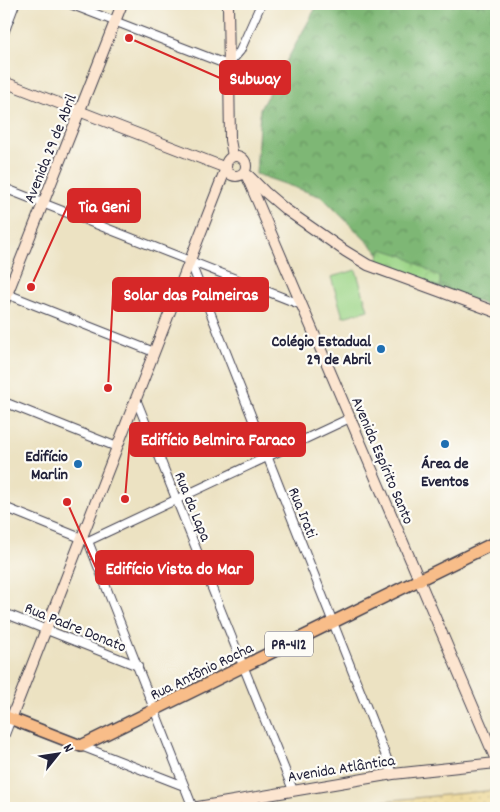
<svg xmlns="http://www.w3.org/2000/svg" width="500" height="812" viewBox="0 0 500 812" font-family="Dekko,sans-serif">
<style>
.green{fill:#9ed689;stroke:#607c62}
.forest{fill:url(#forest-crowns);stroke:#506c58}
.sand{fill:url(#sand-dots);stroke:#887e6c}
.park{fill:url(#park-crowns);stroke:#607c62}
.lines{fill:none;stroke-linecap:round;stroke-linejoin:round}
.street-casing{stroke:#403f4f;stroke-width:10}
.secondary-casing{stroke:#403f4f;stroke-width:12}
.primary-casing{stroke:#403f4f;stroke-width:14}
.street{stroke:#fff;stroke-width:8}
.secondary{stroke:#fce5d0;stroke-width:10}
.primary{stroke:#f8bd89;stroke-width:11}
.poi-dot{fill:#1f6fb2;stroke:#fdfcf7;stroke-width:2}
.labels{text-anchor:middle;stroke-width:4.5;stroke-linejoin:round;paint-order:stroke}
.shield{fill:#fdfcf7;stroke:#646373;stroke-width:1}
.shield-label{font-size:15px;font-weight:bold;fill:#22223b}
.street-label{font-size:16px;fill:#22223b;stroke:#fdfcf7}
.poi-label{font-size:16px;font-weight:bold;fill:#22223b;stroke:#fdfcf7;text-anchor:end}
.leader{fill:none;stroke:#d62828;stroke-width:2}
.callout-dot{fill:#d62828;stroke:#fdfcf7;stroke-width:2}
.callout{fill:#d62828;stroke:#d62828;stroke-width:2}
.callout-label{font-size:18px;text-anchor:middle;font-weight:bold;fill:#fff}
</style>
<defs>
<pattern id="forest-crowns" width="20" height="18" patternUnits="userSpaceOnUse" patternTransform="scale(1.25)"><rect width="20" height="18" fill="#7eb775"/><path d="M2 6a3 3 0 1 1 6 0M12 15a3 3 0 1 1 6 0" fill="none" stroke="#679461"/></pattern>
<pattern id="sand-dots" width="8" height="8" patternUnits="userSpaceOnUse" patternTransform="scale(1.25)"><rect width="8" height="8" fill="#eeda9e"/><path d="M2 2h.1M6 6h.1" fill="none" stroke="#ccbb89" stroke-width="1.8" stroke-linecap="round"/></pattern>
<pattern id="park-crowns" width="20" height="18" patternUnits="userSpaceOnUse" patternTransform="scale(1.25)"><rect width="20" height="18" fill="#9ed689"/><path d="M2 6a3 3 0 1 1 6 0M12 15a3 3 0 1 1 6 0" fill="none" stroke="#88b777"/></pattern>
</defs>
<rect width="100%" height="100%" fill="#fdfcf7"/>
<filter id="ink" filterUnits="userSpaceOnUse"><feTurbulence type="fractalNoise" baseFrequency=".02" numOctaves="2"/><feDisplacementMap in="SourceGraphic" scale="10" xChannelSelector="R" yChannelSelector="G"/><feConvolveMatrix kernelMatrix="1 2 1 2 8 2 1 2 1" color-interpolation-filters="sRGB"/></filter>
<filter id="wash" filterUnits="userSpaceOnUse"><feTurbulence type="fractalNoise" baseFrequency=".0096" numOctaves="4" result="noise"/><feDisplacementMap in="SourceGraphic" scale="20" xChannelSelector="R" yChannelSelector="G"/><feGaussianBlur stdDeviation="1.12" result="paint"/><feColorMatrix in="noise" values="0 0 0 0 0 0 0 0 0 0 0 0 0 0 0 0 0 1.4 0 .05"/><feComposite in="paint" operator="in"/></filter>
<g filter="url(#wash)">
<rect width="100%" height="100%" fill="#ece2c2"/>
<polygon class="green" points="356,270 368,310 343,317 331,277"/>
<polygon class="forest" points="318,4 496,4 496,308 402,276 322,197 256,174 260,109"/>
<polygon class="sand" points="496,790 496,808 311,808"/>
<polygon class="park" points="382,249 404,256 440,277 440,287 374,267"/>
</g>
<g filter="url(#ink)">
<g class="lines">
<g class="street-casing">
<g id="street">
<polyline points="70,4 228,65 247,76 269,85"/>
<polyline points="4,33 15,4"/>
<polyline points="228,65 240,51 261,4"/>
<polyline points="4,188 302,305"/>
<polyline points="190,261 393,774"/>
<polyline points="7,294 154,352"/>
<polyline points="136,399 293,790"/>
<polyline points="4,402 117,447"/>
<polyline points="4,507 86,540"/>
<polyline points="88,541 350,418"/>
<polyline points="88,541 193,808"/>
<polyline points="4,613 138,666"/>
<polyline points="4,737 11,719"/>
<polyline points="81,746 184,786"/>
</g>
</g>
<g class="secondary-casing">
<g id="secondary">
<polyline points="228,4 230,140 233,156"/>
<polyline points="4,82 226,168 11,719"/>
<circle cx="236" cy="166" r="10"/>
<polyline points="245,172 496,760"/>
<polyline points="249,176 265,192 285,209 345,251 368,265 496,312"/>
<polyline points="4,302 122,4"/>
<polyline points="192,808 393,774 496,763"/>
</g>
</g>
<g class="primary-casing">
<polyline id="primary" points="4,716 81,746 496,542"/>
</g>
<use href="#street" class="street"/>
<use href="#secondary" class="secondary"/>
<use href="#primary" class="primary"/>
</g>
</g>
<g class="poi-dot">
<circle cx="381" cy="349" r="5"/>
<circle cx="445" cy="444" r="5"/>
<circle cx="78" cy="464" r="5"/>
</g>
<g class="labels">
<rect class="shield" x="265" y="631.5" width="48" height="25" rx="4"/>
<g class="shield-label">
<text x="289" y="649">PR-412</text>
</g>
<g class="street-label">
<text transform="translate(49 148) rotate(-68)" y="6">Avenida 29 de Abril</text>
<text transform="translate(384 460) rotate(67)" y="6">Avenida Espírito Santo</text>
<text transform="translate(194 506) rotate(68)" y="6">Rua da Lapa</text>
<text transform="translate(304 512) rotate(68)" y="6">Rua Irati</text>
<text transform="translate(76 626) rotate(22)" y="6">Rua Padre Donato</text>
<text transform="translate(201 670) rotate(-26)" y="6">Rua Antônio Rocha</text>
<text transform="translate(341 767) rotate(-9)" y="6">Avenida Atlântica</text>
</g>
<g class="poi-label">
<text x="371" y="346">Colégio Estadual<tspan x="371" dy="18">29 de Abril</tspan></text>
<text x="68" y="461">Edifício<tspan x="68" dy="18">Marlin</tspan></text>
<text x="445" y="468" text-anchor="middle">Área de<tspan x="445" dy="18">Eventos</tspan></text>
</g>
</g>
<path class="leader" d="M129 38L220 78M31 287L68 205M108 388L113 294M125 499L130 439M67 502L96 568"/>
<g class="callout-dot">
<circle cx="129" cy="38" r="5"/>
<circle cx="31" cy="287" r="5"/>
<circle cx="108" cy="388" r="5"/>
<circle cx="125" cy="499" r="5"/>
<circle cx="67" cy="502" r="5"/>
</g>
<g class="callout">
<rect x="220" y="61" width="70" height="33" rx="5"/>
<rect x="68" y="189" width="72" height="33" rx="5"/>
<rect x="113" y="278" width="155" height="33" rx="5"/>
<rect x="130" y="423" width="175" height="33" rx="5"/>
<rect x="96" y="551" width="157" height="33" rx="5"/>
</g>
<g class="callout-label">
<text x="255" y="84">Subway</text>
<text x="104" y="212">Tia Geni</text>
<text x="191" y="300">Solar das Palmeiras</text>
<text x="218" y="445">Edifício Belmira Faraco</text>
<text x="174" y="574">Edifício Vista do Mar</text>
</g>
<rect width="500" height="812" fill="none" stroke="#fdfcf7" stroke-width="20"/>
<g transform="translate(58 754) rotate(60)" stroke="#fdfcf7" stroke-width="4" paint-order="stroke">
<path d="M0-4L9 19L0 12L-9 19Z" fill="#22223b"/>
<text y="-8" font-size="14" font-weight="bold" text-anchor="middle" fill="#22223b">N</text>
</g>
</svg>
